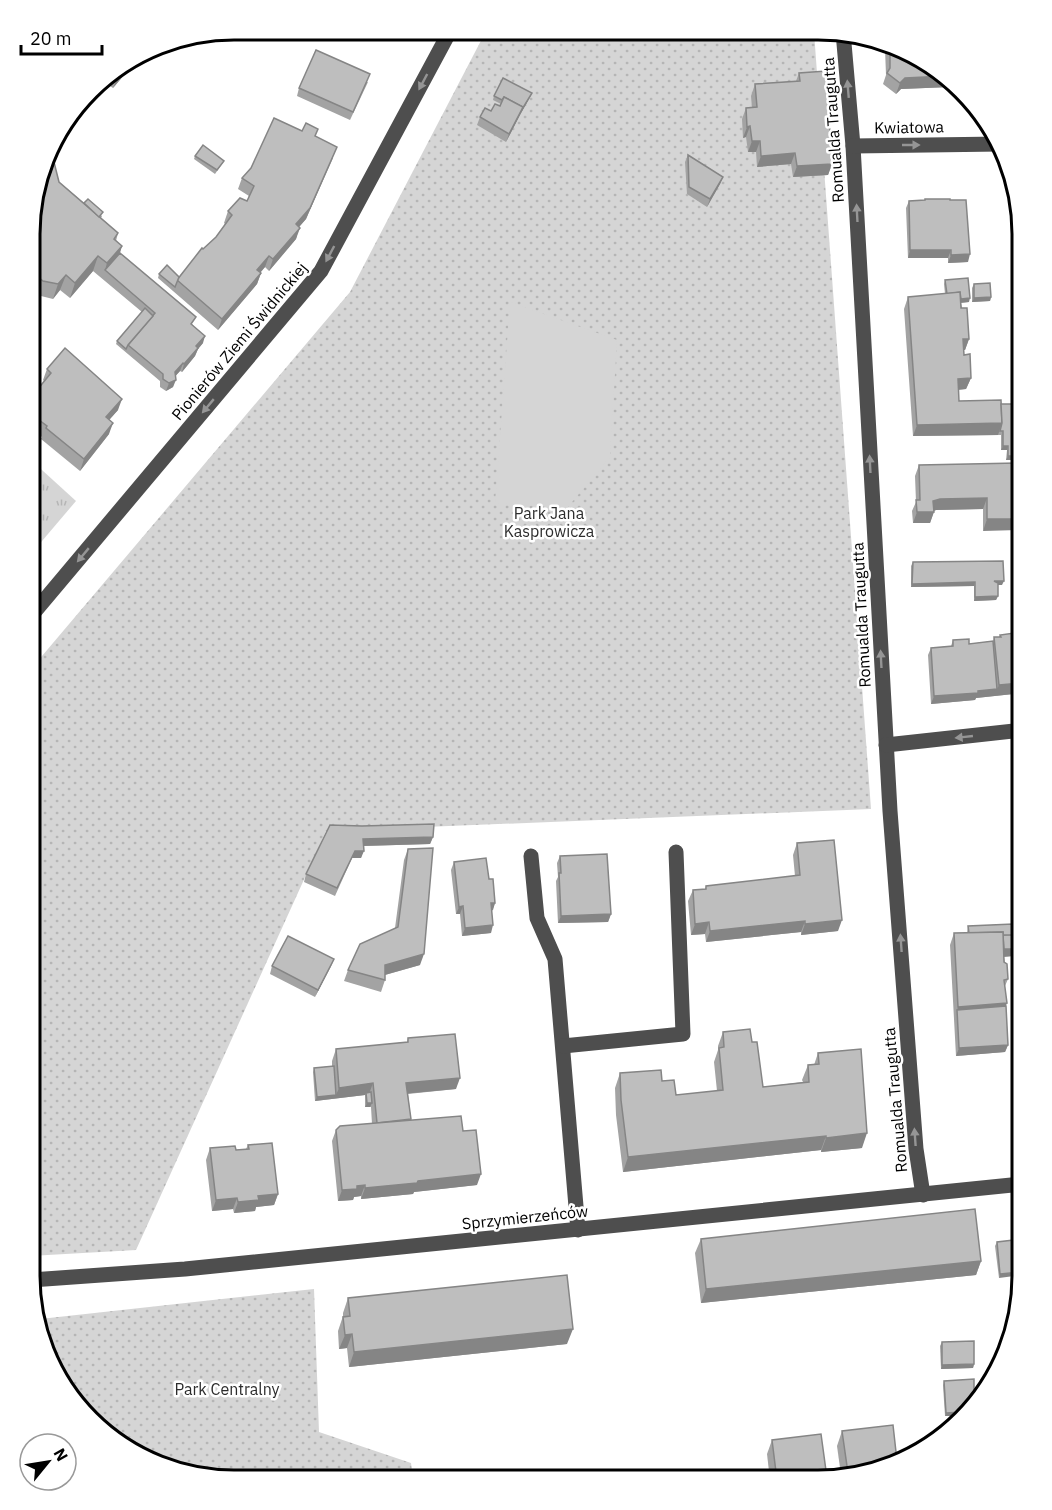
<svg xmlns="http://www.w3.org/2000/svg" width="1052" height="1510" viewBox="0 0 1052 1510" font-family="'IBM Plex Sans',sans-serif">
<style>
.grass{fill:url(#grass-tufts)}
.park{fill:url(#park-dots)}
.garden{fill:#d5d5d5}
.lines{fill:none;stroke-linecap:round;stroke-linejoin:round}
.minor{stroke:#4e4e4e;stroke-width:15}
.wall{fill:#a3a3a3}
.shaded-wall{fill:#858585}
.building{fill:#bebebe;stroke:#858585;stroke-width:1.5}
.oneway{fill:#959595}
.labels{text-anchor:middle;stroke-width:5;stroke-linejoin:round;paint-order:stroke}
.street-label{font-size:16px;fill:#000;stroke:#fff}
.park-label{font-size:16px;fill:#2c2c2c;stroke:#fff}
.rim{fill:none;stroke:#000;stroke-width:3}
</style>
<defs>
<pattern id="grass-tufts" width="24" height="20" patternUnits="userSpaceOnUse" patternTransform="scale(1.5)"><rect width="24" height="20" fill="#d5d5d5"/><path d="M3 7l-1-3M5 7V3M7 7l1-3M15 17l-1-3M17 17v-4M19 17l1-3" fill="none" stroke="#b5b5b5"/></pattern>
<pattern id="park-dots" width="8" height="8" patternUnits="userSpaceOnUse" patternTransform="scale(1.5)"><rect width="8" height="8" fill="#d5d5d5"/><path d="M2 2h.1M6 6h.1" fill="none" stroke="#b5b5b5" stroke-width="1.8" stroke-linecap="round"/></pattern>
</defs>
<rect width="100%" height="100%" fill="#fff"/>
<polygon class="grass" points="31,460 76,501 31,554"/>
<g class="park">
<polygon points="486,31 814,32 871,809 326,831 136,1250 30,1256 31,669 350,292"/>
<polygon points="314,1289 319,1432 411,1463 413,1479 208,1478 121,1445 51,1366 40,1319"/>
</g>
<polygon class="garden" points="510,302 617,340 610,457 567,508 495,503"/>
<g class="lines">
<g class="minor">
<polyline points="843,32 853,146 890,811 916,1149 923,1195"/>
<polyline points="853,146 1001,144"/>
<polyline points="31,616 321,271 450,31"/>
<polyline points="886,745 1022,730"/>
<polyline points="531,856 537,918 555,959 578,1230"/>
<polyline points="563,1046 683,1034 676,852"/>
<polyline points="31,1280 185,1269 1022,1184"/>
</g>
</g>
<g class="wall">
<polygon points="288,30 309,30 304,39"/>
<polygon points="366,30 382,30 378,37"/>
<polygon points="885,49 942,72 951,84 950,87 901,89 896,94 883,84 886,75"/>
<polygon points="126,66 127,67 124,75 113,88 101,80"/>
<polygon points="799,73 832,164 828,175 793,177 791,164 757,167 756,152 748,152 746,137 743,138 742,119 746,108 752,108 751,96 755,84 796,81"/>
<polygon points="368,82 350,120 297,96 299,88"/>
<polygon points="494,96 530,97 520,115 506,142 477,125 480,117 500,106 501,104 493,100"/>
<polygon points="315,136 333,158 306,219 299,227 296,239 269,271 265,267 260,273 261,273 257,284 218,330 158,278 159,274 179,277 203,249 216,237 225,224 224,223 228,211 247,201 249,196 238,189 242,178"/>
<polygon points="688,155 723,177 720,184 707,207 687,194 685,162"/>
<polygon points="195,156 224,161 222,164 215,174 194,159"/>
<polygon points="59,182 84,203 102,216 101,218 118,233 116,241 122,246 120,253 193,325 203,343 198,349 195,356 182,372 180,371 175,376 173,387 166,391 160,387 160,381 116,344 117,341 142,312 93,271 70,298 60,290 53,299 37,295 32,291 32,208"/>
<polygon points="909,201 968,262 948,263 948,258 908,258 906,208"/>
<polygon points="945,280 969,302 961,303 969,339 965,350 964,350 964,355 971,378 966,389 958,390 959,401 1001,404 1022,460 1006,460 1007,450 1001,450 1001,435 913,436 904,309 908,297 945,294 944,284"/>
<polygon points="974,284 991,297 990,301 972,302 972,288"/>
<polygon points="47,369 118,410 109,420 109,434 80,471 41,439 42,437 31,428 31,402 34,398 37,390 45,382 43,380"/>
<polygon points="1022,463 983,531 983,509 936,510 934,511 930,523 913,523 912,511 916,502 915,476 919,465"/>
<polygon points="913,562 1002,585 998,585 998,596 996,600 974,601 974,586 911,587 911,566"/>
<polygon points="1000,635 1022,693 976,698 975,700 931,704 928,655 931,648 951,646 953,640 969,644 993,641 994,637 999,637"/>
<polygon points="1016,809 1022,809 1022,866 1019,866 1013,817"/>
<polygon points="362,826 433,837 430,844 364,846 361,858 352,858 335,896 304,882 306,874"/>
<polygon points="797,843 838,931 801,935 801,932 706,942 705,934 691,935 688,901 693,890 705,889 706,886 795,876 793,855"/>
<polygon points="408,849 420,965 385,975 385,980 381,992 344,981 348,970 395,928 404,860"/>
<polygon points="560,856 611,914 608,922 558,923 556,881 558,877 557,863"/>
<polygon points="454,862 489,879 495,903 492,911 491,933 462,936 460,914 456,914 451,870"/>
<polygon points="1014,919 1022,919 1022,968 1019,968 1014,964 1013,956 1004,957 1008,979 1005,986 1008,1045 1005,1052 956,1056 950,945 954,933 967,933 968,926 1013,924"/>
<polygon points="334,959 331,966 315,997 270,974 272,966"/>
<polygon points="723,1032 752,1042 763,1087 803,1082 802,1080 808,1065 814,1065 818,1053 862,1148 821,1152 821,1150 623,1172 616,1115 615,1088 620,1073 676,1095 717,1091 714,1062 718,1050 718,1046"/>
<polygon points="408,1038 456,1089 408,1094 411,1120 463,1131 477,1185 414,1192 413,1194 361,1199 361,1196 354,1197 353,1200 338,1201 332,1141 336,1130 372,1124 371,1107 365,1107 365,1095 315,1101 313,1072 314,1068 332,1066 332,1061 336,1049 407,1042"/>
<polygon points="248,1145 278,1194 274,1205 256,1207 255,1211 234,1213 233,1209 212,1211 206,1160 210,1148 236,1150 246,1149"/>
<polygon points="701,1239 981,1261 976,1275 701,1303 695,1253"/>
<polygon points="1022,1239 999,1278 995,1246 997,1242"/>
<polygon points="348,1298 567,1344 349,1367 347,1348 339,1349 338,1331 343,1316 343,1313"/>
<polygon points="942,1342 974,1364 973,1368 941,1369 940,1346"/>
<polygon points="944,1381 974,1401 945,1416 943,1385"/>
<polygon points="842,1431 897,1461 841,1475 837,1446"/>
<polygon points="772,1440 818,1480 770,1480 767,1454"/>
</g>
<g class="shaded-wall">
<polygon points="127,67 124,75 113,88 116,81"/>
<polygon points="945,76 951,84 950,87 901,89 896,94 900,83 905,78"/>
<polygon points="532,93 530,97 520,115 506,142 509,134 523,107"/>
<polygon points="750,126 746,137 743,138 747,127"/>
<polygon points="752,141 760,141 756,152 748,152"/>
<polygon points="337,147 306,219 292,235 296,224"/>
<polygon points="795,153 791,164 757,167 761,156"/>
<polygon points="832,164 828,175 793,177 797,166"/>
<polygon points="723,177 720,184 707,207 710,199"/>
<polygon points="300,228 296,239 269,271 273,259"/>
<polygon points="122,246 117,261 105,270 107,263"/>
<polygon points="910,250 951,250 948,258 908,258"/>
<polygon points="970,254 968,262 948,263 951,255"/>
<polygon points="98,256 93,271 70,298 75,283"/>
<polygon points="269,256 265,267 253,281 257,270"/>
<polygon points="261,273 257,284 218,330 222,319"/>
<polygon points="66,275 60,290 53,299 58,284"/>
<polygon points="991,297 990,301 972,302 974,298"/>
<polygon points="970,298 969,302 946,304 947,301"/>
<polygon points="205,336 203,343 198,349 195,356 182,372 184,364 196,346"/>
<polygon points="963,339 969,339 965,350 959,350"/>
<polygon points="183,363 180,371 172,380 175,372"/>
<polygon points="971,378 966,389 954,390 958,379"/>
<polygon points="176,380 173,387 166,391 169,383"/>
<polygon points="122,399 118,410 102,428 106,417"/>
<polygon points="113,423 109,434 80,471 84,459"/>
<polygon points="1002,423 998,435 913,436 917,425"/>
<polygon points="1003,446 1008,446 1007,450 1001,450"/>
<polygon points="1008,456 1022,456 1022,460 1006,460"/>
<polygon points="987,498 983,509 936,510 930,512 934,512 930,523 913,523 917,512 933,501 940,499"/>
<polygon points="987,519 1022,519 1022,530 983,531"/>
<polygon points="994,581 1004,581 1002,585 993,585"/>
<polygon points="975,582 974,586 911,587 912,584"/>
<polygon points="998,596 996,600 974,601 975,597"/>
<polygon points="1022,683 1022,693 976,698 975,700 931,704 934,696 997,689 999,685"/>
<polygon points="433,837 430,844 361,846 363,839"/>
<polygon points="355,851 364,851 361,858 352,858 335,896"/>
<polygon points="1022,859 1022,866 1019,866"/>
<polygon points="491,903 495,903 493,910 488,911"/>
<polygon points="463,906 460,914 456,914 459,907"/>
<polygon points="611,914 608,922 558,923 561,916"/>
<polygon points="842,920 838,931 801,935 805,924"/>
<polygon points="805,921 801,932 706,942 710,931"/>
<polygon points="709,922 705,934 691,935 695,924"/>
<polygon points="493,925 491,933 462,936 465,928"/>
<polygon points="1003,949 1016,949 1013,956 1000,957"/>
<polygon points="424,954 420,965 381,976 385,965"/>
<polygon points="334,959 331,966 315,997 318,990"/>
<polygon points="1021,961 1022,968 1019,968"/>
<polygon points="1007,1003 1003,1014 957,1010 958,1007"/>
<polygon points="1008,1045 1005,1052 956,1056 959,1048"/>
<polygon points="460,1078 456,1089 402,1094 406,1083"/>
<polygon points="373,1083 369,1094 366,1093 365,1095 315,1101 317,1097 336,1095 339,1088"/>
<polygon points="367,1103 372,1103 370,1107 365,1107"/>
<polygon points="867,1133 862,1148 821,1152 826,1138"/>
<polygon points="826,1136 821,1150 623,1172 628,1157"/>
<polygon points="481,1174 477,1185 414,1192 413,1194 361,1199 365,1188 418,1181"/>
<polygon points="365,1185 361,1196 354,1197 353,1200 338,1201 342,1190 357,1186"/>
<polygon points="278,1194 274,1205 256,1207 255,1211 234,1213 238,1202 258,1196"/>
<polygon points="237,1198 233,1209 212,1211 216,1200"/>
<polygon points="981,1261 976,1275 701,1303 706,1289"/>
<polygon points="1022,1272 1022,1275 999,1278 1000,1274"/>
<polygon points="573,1329 567,1344 349,1367 354,1352"/>
<polygon points="352,1334 347,1348 339,1349 345,1335"/>
<polygon points="974,1364 973,1368 941,1369 942,1365"/>
<polygon points="961,1412 957,1416 945,1416 946,1413"/>
</g>
<g class="building">
<polygon points="297,30 309,30 306,35"/>
<polygon points="316,50 370,74 353,112 299,88"/>
<polygon points="890,51 942,72 945,76 905,78 900,83 887,73 890,68"/>
<polygon points="126,66 127,67 116,81 109,76"/>
<polygon points="826,71 832,164 797,166 795,153 761,156 760,141 752,141 750,126 747,127 746,108 757,107 755,84 800,81 799,73"/>
<polygon points="503,78 532,93 521,111 523,107 504,97 502,100 494,96"/>
<polygon points="504,97 523,107 509,134 480,117 485,108 491,111 495,104 500,106"/>
<polygon points="274,118 302,131 306,123 318,129 315,136 337,147 310,208 296,224 300,228 273,259 269,256 257,270 261,273 222,319 177,280 202,248 203,249 216,237 232,215 228,211 240,198 247,201 254,186 242,178 251,168"/>
<polygon points="203,145 224,161 217,170 195,156"/>
<polygon points="51,152 52,154 59,182 118,233 114,239 122,246 107,263 98,256 75,283 66,275 58,284 43,281 32,272 32,208"/>
<polygon points="688,155 723,177 710,199 689,187"/>
<polygon points="88,199 103,212 99,217 84,203"/>
<polygon points="925,199 950,199 950,200 966,200 970,254 951,255 951,250 910,250 909,201 925,200"/>
<polygon points="120,253 196,317 191,324 205,336 196,346 198,348 184,364 183,363 175,372 176,380 169,383 163,379 163,374 128,345 155,313 105,270"/>
<polygon points="167,265 179,277 175,287 159,274"/>
<polygon points="968,278 970,298 961,299 960,292 947,294 945,280"/>
<polygon points="990,283 991,297 974,298 974,284"/>
<polygon points="960,292 961,308 967,308 969,339 963,339 964,355 970,354 971,378 958,379 959,401 1001,400 1002,423 917,425 908,297"/>
<polygon points="145,308 153,316 128,345 126,349 117,341"/>
<polygon points="65,348 122,399 106,417 113,423 84,459 46,428 47,426 31,414 31,402 39,392 37,390 51,373 47,369"/>
<polygon points="1001,404 1022,404 1022,456 1008,456 1008,446 1003,446 1003,431 1000,431 1002,423"/>
<polygon points="1022,463 1022,519 987,519 987,498 940,499 933,501 934,512 917,512 916,500 920,500 919,465"/>
<polygon points="1003,561 1004,581 994,581 998,583 998,596 975,597 975,582 912,584 913,562"/>
<polygon points="1022,632 1022,683 999,685 994,637 1001,637 1000,635"/>
<polygon points="969,639 969,644 993,641 997,689 978,691 978,693 934,696 931,648 953,646 953,640"/>
<polygon points="1016,809 1022,809 1022,859 1021,859"/>
<polygon points="434,824 433,837 363,839 364,851 355,851 337,888 306,874 330,825 362,826"/>
<polygon points="834,840 842,920 805,924 805,921 710,931 709,922 695,924 693,890 706,889 706,886 800,875 797,843"/>
<polygon points="433,848 424,954 385,965 385,980 348,970 360,944 398,927 408,849"/>
<polygon points="607,854 611,914 561,916 559,873 561,873 560,856"/>
<polygon points="486,858 489,879 493,879 495,903 491,903 493,925 465,928 463,906 459,907 454,862"/>
<polygon points="1014,919 1022,919 1022,961 1016,957 1016,949 1004,949 1003,935 1016,934"/>
<polygon points="1013,924 1014,935 1003,935 1003,932 969,933 968,926"/>
<polygon points="1003,932 1004,962 1007,964 1008,979 1004,980 1007,1003 958,1007 954,933"/>
<polygon points="288,936 334,959 318,990 272,966"/>
<polygon points="1006,1006 1008,1045 959,1048 957,1010"/>
<polygon points="750,1029 752,1042 757,1042 763,1087 809,1082 808,1065 819,1064 818,1053 861,1049 867,1133 826,1138 826,1136 628,1157 621,1100 620,1073 661,1070 662,1081 674,1080 676,1095 723,1090 719,1048 724,1047 723,1032"/>
<polygon points="455,1034 460,1078 406,1083 411,1119 377,1123 373,1083 339,1088 336,1049 408,1042 408,1038"/>
<polygon points="334,1066 336,1095 317,1097 314,1068"/>
<polygon points="371,1092 372,1103 367,1103 366,1093"/>
<polygon points="461,1116 463,1131 476,1130 481,1174 418,1181 417,1183 365,1188 365,1185 357,1186 357,1189 342,1190 336,1130 340,1126"/>
<polygon points="272,1143 278,1194 258,1196 259,1200 238,1202 237,1198 216,1200 210,1148 235,1146 236,1150 249,1149 248,1145"/>
<polygon points="975,1209 981,1261 706,1289 701,1239"/>
<polygon points="1022,1239 1022,1272 1000,1274 997,1242"/>
<polygon points="567,1275 573,1329 354,1352 352,1334 345,1335 343,1317 350,1316 348,1298"/>
<polygon points="974,1341 974,1364 942,1365 942,1342"/>
<polygon points="974,1379 974,1401 961,1412 946,1413 944,1381"/>
<polygon points="893,1425 897,1461 848,1473 842,1431"/>
<polygon points="821,1434 827,1478 818,1480 777,1480 772,1440"/>
</g>
<defs><path id="oneway-solid" d="M-6-.8H1V-3.2L6.5 0L1 3.2V.8H-6Z" transform="scale(1.5)"/></defs>
<g class="oneway">
<use href="#oneway-solid" transform="translate(423 82) rotate(118)"/>
<use href="#oneway-solid" transform="translate(848 89) rotate(-95)"/>
<use href="#oneway-solid" transform="translate(911 145)"/>
<use href="#oneway-solid" transform="translate(857 213) rotate(-93)"/>
<use href="#oneway-solid" transform="translate(330 254) rotate(118)"/>
<use href="#oneway-solid" transform="translate(208 406) rotate(130)"/>
<use href="#oneway-solid" transform="translate(870 464) rotate(-93)"/>
<use href="#oneway-solid" transform="translate(83 555) rotate(130)"/>
<use href="#oneway-solid" transform="translate(881 659) rotate(-93)"/>
<use href="#oneway-solid" transform="translate(964 737) rotate(174)"/>
<use href="#oneway-solid" transform="translate(901 943) rotate(-94)"/>
<use href="#oneway-solid" transform="translate(915 1137) rotate(-94)"/>
</g>
<g class="labels">
<g class="street-label">
<text transform="translate(909 127) rotate(-1)" y="6">Kwiatowa</text>
<text transform="translate(833 130) rotate(-94)" y="6">Romualda Traugutta</text>
<text transform="translate(239 341) rotate(-50)" y="6">Pionierów Ziemi Świdnickiej</text>
<text transform="translate(861 615) rotate(-93)" y="6">Romualda Traugutta</text>
<text transform="translate(895 1100) rotate(-95)" y="6">Romualda Traugutta</text>
<text transform="translate(525 1217) rotate(-6)" y="6">Sprzymierzeńców</text>
</g>
<g class="park-label">
<text x="549" y="519">Park Jana<tspan x="549" dy="18">Kasprowicza</tspan></text>
<text x="227" y="1395">Park Centralny</text>
</g>
</g>
<path d="M0 0H1052V1510H0ZM234 40H818A194 194 0 0 1 1012 234V1276A194 194 0 0 1 818 1470H234A194 194 0 0 1 40 1276V234A194 194 0 0 1 234 40Z" fill="#fff" fill-rule="evenodd"/>
<path class="rim" d="M234 40H818A194 194 0 0 1 1012 234V1276A194 194 0 0 1 818 1470H234A194 194 0 0 1 40 1276V234A194 194 0 0 1 234 40Z"/>
<g transform="translate(48 1462) rotate(60)"><circle r="28" fill="#ffffff" stroke="#999999" stroke-width="1.5"/>
<path d="M0-4.5L10 22L0 15L-10 22Z" fill="#000000"/>
<text y="-9" font-size="16" font-weight="bold" text-anchor="middle" fill="#000000">N</text>
</g>
<path d="M21 45v9h81v-9" fill="none" stroke="#000000" stroke-width="3"/>
<text x="30" y="45" font-size="18" fill="#000000" stroke="#ffffff" stroke-width="4.5" paint-order="stroke">20 m</text>
</svg>
